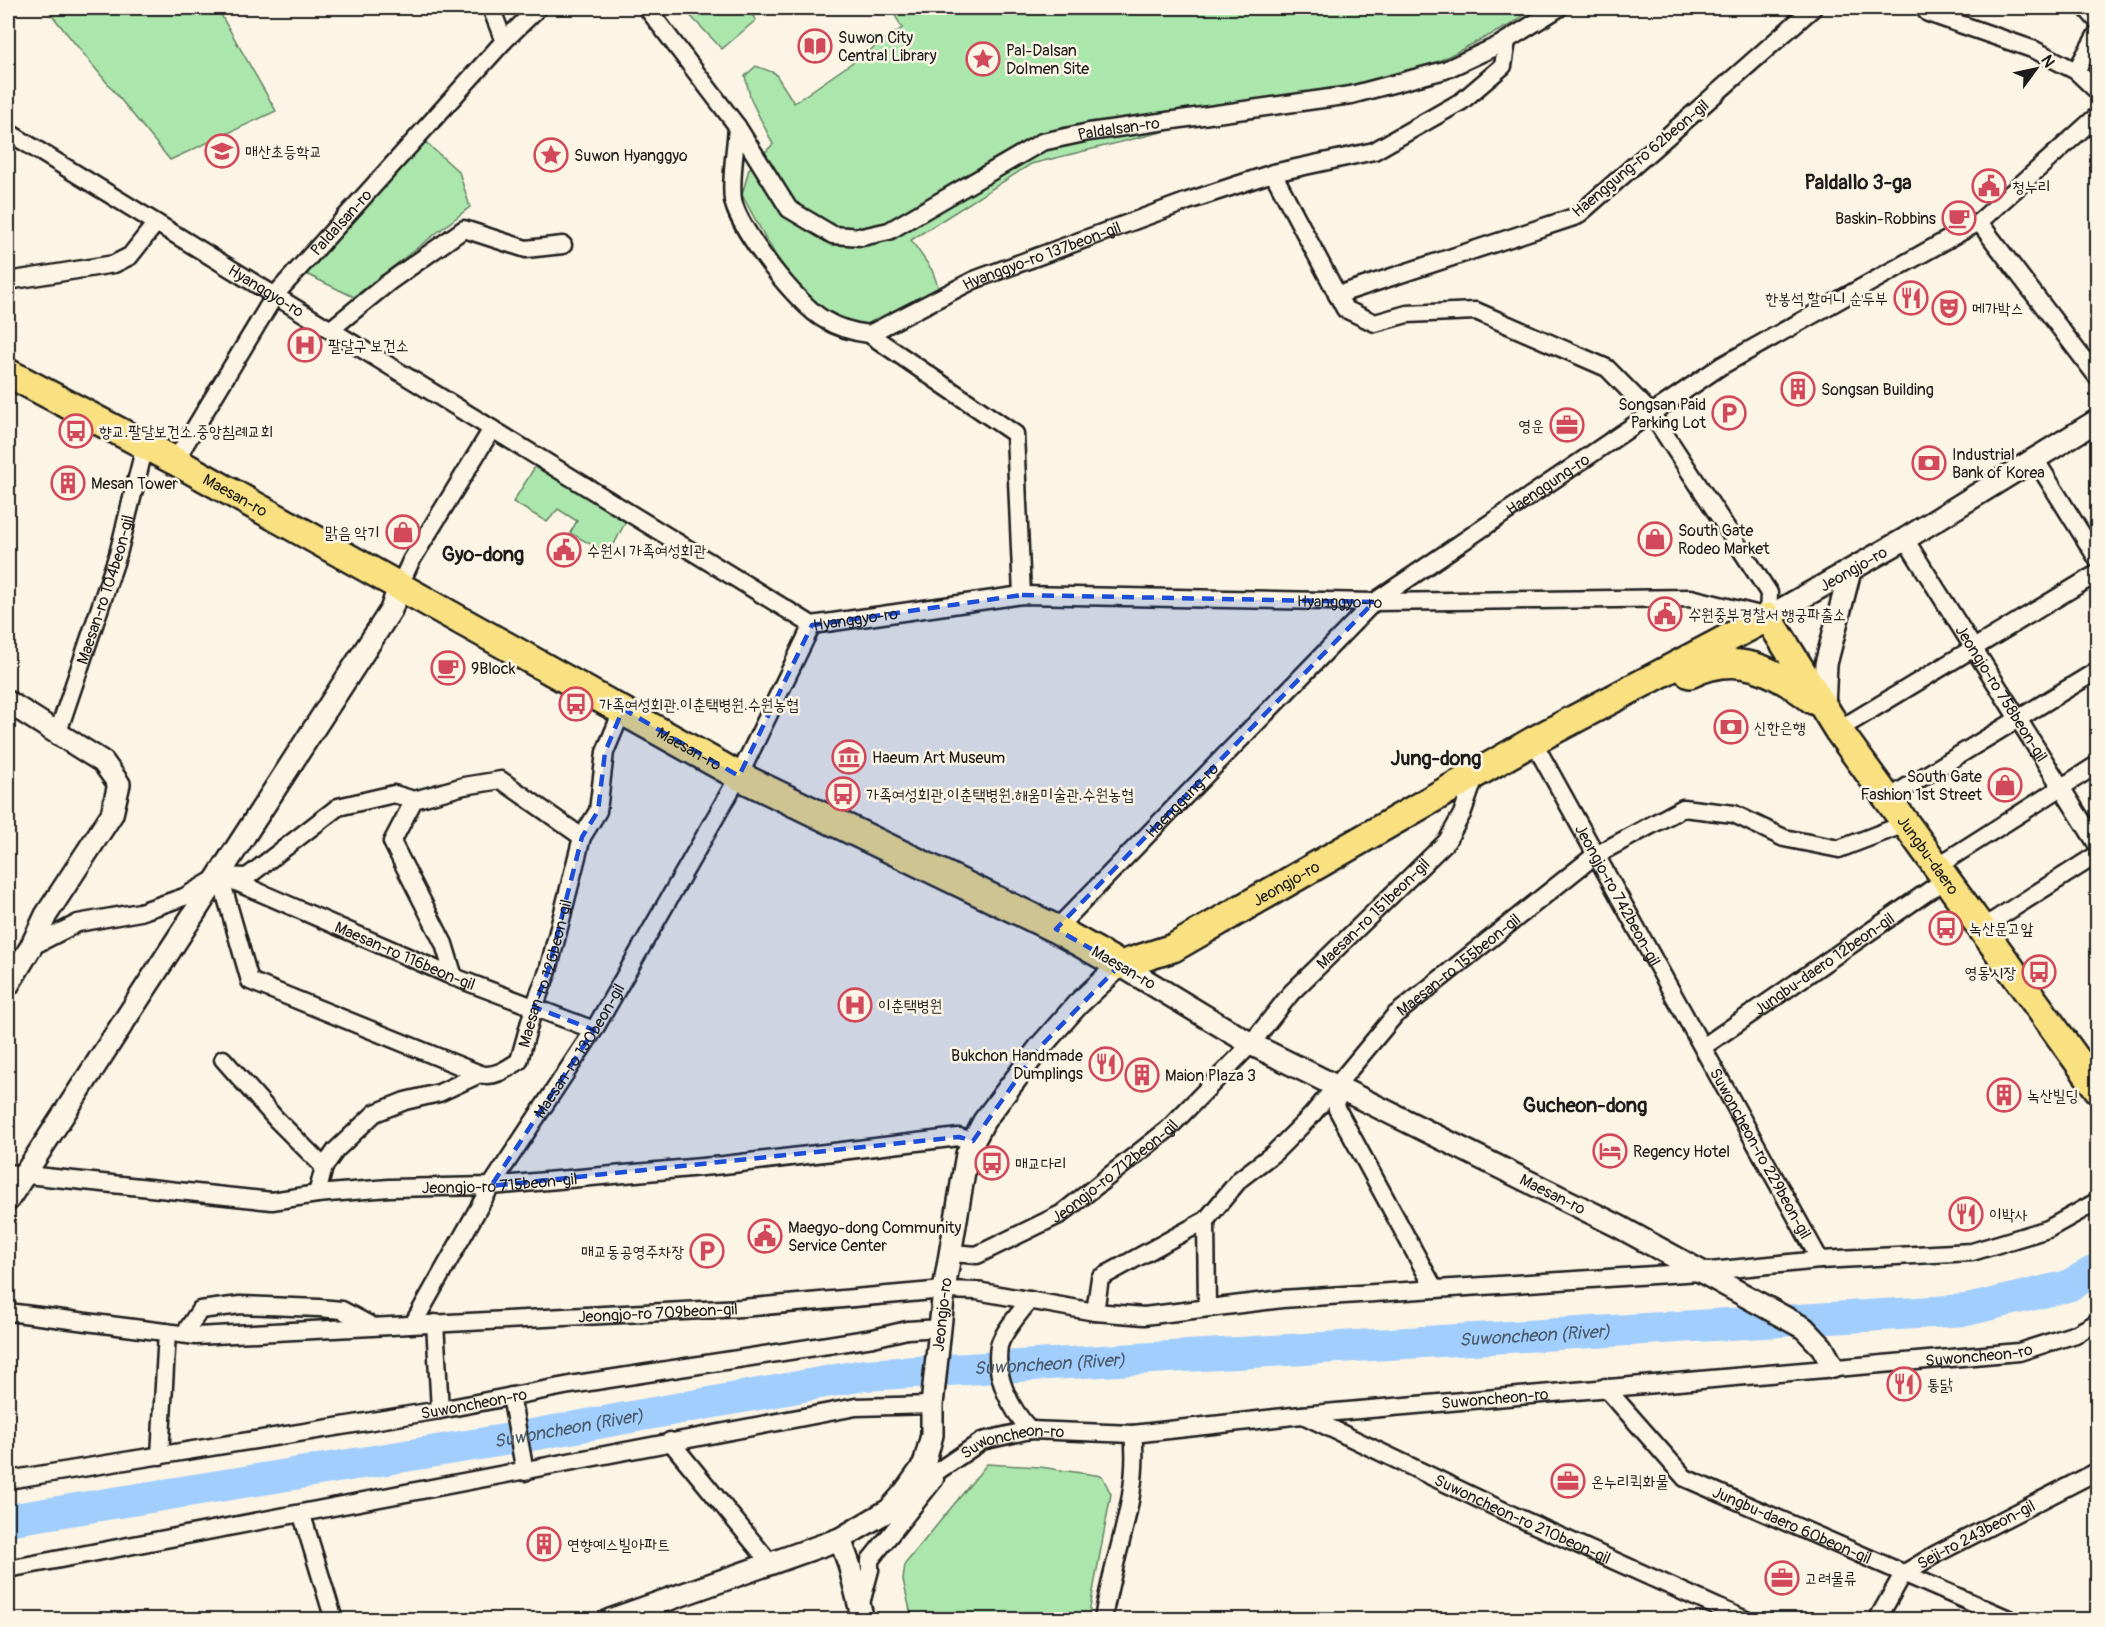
<svg xmlns="http://www.w3.org/2000/svg" width="2105" height="1627" viewBox="0 0 2105 1627" font-family="Pangolin,'Poor Story',sans-serif">
<style>
.green{fill:#abe6ac;stroke:#648164;stroke-width:1.5}
.lines{fill:none;stroke-linecap:round;stroke-linejoin:round}
.river{stroke:#a1cefc;stroke-width:32}
.minor-casing{stroke:#1c1c1c;stroke-width:21}
.tertiary-casing{stroke:#1c1c1c;stroke-width:26}
.primary-casing{stroke:#1c1c1c;stroke-width:32}
.minor{stroke:#fcf5e5;stroke-width:16}
.tertiary{stroke:#fcf5e5;stroke-width:21}
.primary{stroke:#f9e181;stroke-width:27}
.marked{fill:#1d4ed8;fill-opacity:0.2;stroke:#1d4ed8;stroke-width:4.5;stroke-dasharray:12 8;stroke-linejoin:round}
.labels{text-anchor:middle;stroke-width:5;stroke-linejoin:round;paint-order:stroke}
.poi-label{font-size:16px;fill:#1c1c1c;stroke:#fcf5e5;text-anchor:start}
.street-label{font-size:16px;fill:#1c1c1c;stroke:#fcf5e5}
.water-label{font-size:18px;font-style:italic;fill:#4b5a6a;stroke:#fcf5e5}
.quarter-label{font-size:20px;font-weight:bold;fill:#1c1c1c;stroke:#fcf5e5}
</style>
<rect width="100%" height="100%" fill="#fcf5e5"/>
<filter id="ink" filterUnits="userSpaceOnUse"><feTurbulence type="fractalNoise" baseFrequency=".0167" numOctaves="2"/><feDisplacementMap in="SourceGraphic" scale="12" xChannelSelector="R" yChannelSelector="G"/><feConvolveMatrix kernelMatrix="1 2 1 2 8 2 1 2 1" color-interpolation-filters="sRGB"/></filter>
<g filter="url(#ink)">
<g class="green">
<polygon points="46,8 217,8 276,111 170,160"/>
<polygon points="683,8 747,8 756,20 722,49"/>
<path d="M891,8h644l-27,18 -83,42 -394,96 -120,76 21,30 7,19 -23,16 -62,25c-62,-35 -79,-75 -112,-135l7,-26 24,-25 -22,-44 -6,-24 11,-10 19,7 19,30 108,-75z"/>
<polygon points="422,139 459,172 470,207 354,297 306,274"/>
<polygon points="538,462 629,515 609,554 570,533 577,521 558,509 547,522 513,502"/>
<polygon points="987,1464 1040,1467 1102,1476 1111,1494 1088,1619 912,1619 903,1580 905,1564"/>
</g>
<g class="lines">
<path class="river" id="s1" d="M8,1520l496,-80 360,-65 1103,-65 101,-24 30,-17"/>
<g class="minor-casing">
<g id="minor">
<polyline points="491,8 504,41"/>
<path id="s2" d="M647,8l90,118 52,83 44,26 29,2 27,-6 153,-89 47,-10 262,-37 94,-25 54,-25 60,-37"/>
<polyline points="1923,8 1928,13 2035,50 2076,71 2098,92"/>
<polyline points="2086,8 2098,22"/>
<polyline points="2076,71 2098,32"/>
<path d="M737,126c-1,21 -7,53 -4,74 5,29 65,106 92,120 13,8 28,12 44,14l146,100 7,161"/>
<path id="s3" d="M8,132l804,493 210,-30 352,7 317,-4 77,19 1,-24 -20,-31 -98,-149 -44,-45 -131,-57 -69,3 -32,9 -30,-14 -72,-136"/>
<polyline points="1979,222 2098,378"/>
<polyline points="8,281 114,264 130,256 156,223"/>
<polyline points="1337,295 1577,216 1813,8"/>
<polyline points="330,330 389,282 464,229 526,249 563,245"/>
<path id="s4" d="M869,334l105,-54 214,-79 85,-28 101,-22 88,-50 41,-35 4,-25"/>
<polyline points="2035,459 2098,560"/>
<path id="s5" d="M175,461l100,-166 229,-254 34,-33"/>
<path id="s6" d="M1905,539l193,307"/>
<polyline points="399,587 411,561 492,429"/>
<polyline points="1838,730 2098,573"/>
<path id="s7" d="M58,732l60,-178 27,-108"/>
<path id="s8" d="M1533,741l287,519"/>
<polyline points="1887,799 2098,670"/>
<polyline points="1936,867 2098,764"/>
<polyline points="220,876 250,981 480,1074"/>
<path id="s9" d="M229,879l225,98 140,53"/>
<polyline points="1982,928 2098,854"/>
<path id="s10" d="M1056,929l318,-327 347,-236 258,-144 119,-107"/>
<polyline points="31,947 78,923 140,912 184,897 220,876 247,877 338,807 394,794 414,800"/>
<polyline points="454,977 444,944 392,842 414,800 464,786 501,780 582,837"/>
<path id="s11" d="M1703,1047l243,-168"/>
<polyline points="223,1059 276,1119 324,1167 317,1194"/>
<polyline points="1334,1086 1337,1109 1434,1288"/>
<path id="s12" d="M324,1167l12,-17 39,-37 30,-12 34,-8 41,-19c14,4 27,-5 39,-13l15,-54 14,-36 34,-134 16,-26 7,-59 18,-43"/>
<path id="s13" d="M8,1173l264,28 45,-7 72,-6 102,-2 233,-21 235,-28 14,4"/>
<polyline points="1206,1220 1207,1308"/>
<path id="s14" d="M951,1253l26,2 84,-41 106,-84 84,-86 40,-51 156,-152 15,-27 14,-40"/>
<path id="s15" d="M8,1312l188,24 546,-28 202,-18 33,1 118,21 49,4 138,-17 418,-27 120,-12 152,-8 76,-23 50,-28"/>
<path id="s16" d="M1095,1312l5,-34 106,-58 34,-41 34,-26 37,-37 84,-101 199,-159 89,-48 51,6 50,24 55,11 66,-25"/>
<polyline points="435,1323 440,1410"/>
<path id="s17" d="M413,1324l78,-138 103,-156 145,-254 73,-151"/>
<polyline points="184,1334 200,1310 240,1305 319,1308 342,1310 370,1325"/>
<path id="s18" d="M1605,1387l80,91 326,142"/>
<polyline points="511,1396 525,1472"/>
<path id="s19" d="M1303,1415l203,97 240,108"/>
<path d="M1030,1430c-20,-22 -36,-53 -31,-84 3,-13 23,-36 31,-46"/>
<polyline points="670,1441 770,1563"/>
<polyline points="160,1456 167,1332"/>
<path id="s20" d="M8,1480l432,-70 130,-25 303,-47 34,-8 34,-2"/>
<path id="s21" d="M910,1490l72,-49 48,-11 103,4 169,-19 717,-63 57,-18 22,-12"/>
<polyline points="302,1515 334,1620"/>
<polyline points="8,1569 856,1407 932,1405"/>
<polyline points="860,1607 870,1570 870,1560 935,1479"/>
<path d="M1103,1620c9,-62 38,-123 30,-186"/>
<path id="s22" d="M1877,1620l26,-46 33,-20 162,-83"/>
</g>
</g>
<g class="tertiary-casing">
<g id="tertiary">
<path id="s23" d="M1768,617l137,-78 193,-119"/>
<polyline points="8,702 103,762 119,784 112,814 46,915 31,947 8,985"/>
<polyline points="1824,708 1826,664 1850,571"/>
<polyline points="8,1200 391,610 399,587"/>
<polyline points="840,1539 849,1564 863,1620"/>
<path id="s24" d="M610,1620l230,-81 49,-29 15,-17 20,-28 8,-30v-30l12,-115 23,-136 17,-33 56,-74 38,-43 42,-39 131,79 367,182 186,102 18,19 11,20"/>
</g>
</g>
<g class="primary-casing">
<g id="primary">
<path id="s25" d="M8,373l167,88 564,315 317,153 64,36 53,-17 360,-207 235,-124 70,113 260,359"/>
<path d="M1690,674c47,-24 84,-4 123,26"/>
</g>
</g>
<use href="#minor" class="minor"/>
<use href="#tertiary" class="tertiary"/>
<use href="#primary" class="primary"/>
</g>
</g>
<path class="marked" d="M1022,595l352,7 -318,327 64,36 -80,82 -67,94 -14,-4 -468,49 103,-156 -60,-23 14,-36 34,-134 16,-26 7,-59 18,-43 116,67 73,-151z"/>
<defs>
<g id="library-ring" transform="scale(1.725)"><circle r="9.5" fill="#fcf5e5" stroke="#d1495b" stroke-width="1.5"/><path d="M-6-4Q-3-5.5-.7-3.5V5Q-3 3-6 4ZM6-4Q3-5.5 .7-3.5V5Q3 3 6 4Z" fill="#d1495b"/></g>
<g id="sight-ring" transform="scale(1.725)"><circle r="9.5" fill="#fcf5e5" stroke="#d1495b" stroke-width="1.5"/><path d="M0-6L1.8-2.2L6-1.7L2.9 1.2L3.7 5.4L0 3.3L-3.7 5.4L-2.9 1.2L-6-1.7L-1.8-2.2Z" fill="#d1495b"/></g>
<g id="school-ring" transform="scale(1.725)"><circle r="9.5" fill="#fcf5e5" stroke="#d1495b" stroke-width="1.5"/><path d="M0-5L7-2L0 1L-7-2ZM-4 1L0 2.5L4 1V4Q0 6-4 4Z" fill="#d1495b"/></g>
<g id="civic-ring" transform="scale(1.725)"><circle r="9.5" fill="#fcf5e5" stroke="#d1495b" stroke-width="1.5"/><path d="M-.6-6.5H3V-4.5H.6V-3L4-1V1h2V6H-6V1h2V-1L-.6-3ZM-1.2 2.5V6h2.4V2.5Z" fill="#d1495b"/></g>
<g id="cafe-ring" transform="scale(1.725)"><circle r="9.5" fill="#fcf5e5" stroke="#d1495b" stroke-width="1.5"/><path d="M-5.5-4.5H6V0H3Q3 3.5 0 3.5H-2.5Q-5.5 3.5-5.5 0ZM3-3.2v2h1.7v-2ZM-6 4.5H4V6H-6Z" fill="#d1495b"/></g>
<g id="restaurant-ring" transform="scale(1.725)"><circle r="9.5" fill="#fcf5e5" stroke="#d1495b" stroke-width="1.5"/><path d="M-5-6h1v4h1v-4h1v4h1v-4h1v5L-1.5 .5V6h-2V.5L-5-1ZM5-6V6H3V1.5H1.5Q1.5-4 5-6Z" fill="#d1495b"/></g>
<g id="theatre-ring" transform="scale(1.725)"><circle r="9.5" fill="#fcf5e5" stroke="#d1495b" stroke-width="1.5"/><path d="M-5-5.5Q0-4 5-5.5V0Q5 5 0 6Q-5 5-5 0ZM-3.3-2.5H-1v1.5H-3.3ZM1-2.5H3.3v1.5H1ZM-2.8 1Q0 5.5 2.8 1Z" fill="#d1495b"/></g>
<g id="hospital-ring" transform="scale(1.725)"><circle r="9.5" fill="#fcf5e5" stroke="#d1495b" stroke-width="1.5"/><path d="M-5-5h3v3.5h4V-5h3V5h-3V1.5h-4V5h-3Z" fill="#d1495b"/></g>
<g id="building-ring" transform="scale(1.725)"><circle r="9.5" fill="#fcf5e5" stroke="#d1495b" stroke-width="1.5"/><path d="M-4-6H4V6H1V3H-1V6H-4ZM-2.5-4.3h1.7v1.8h-1.7ZM.8-4.3h1.7v1.8H.8ZM-2.5-1h1.7V.8h-1.7ZM.8-1h1.7V.8H.8Z" fill="#d1495b"/></g>
<g id="parking-ring" transform="scale(1.725)"><circle r="9.5" fill="#fcf5e5" stroke="#d1495b" stroke-width="1.5"/><path d="M-3.5-5.5H1a3.5 3.5 0 0 1 0 7H-1V5.5H-3.5ZM-1-3.4V-.6H.8a1.4 1.4 0 0 0 0-2.8Z" fill="#d1495b"/></g>
<g id="office-ring" transform="scale(1.725)"><circle r="9.5" fill="#fcf5e5" stroke="#d1495b" stroke-width="1.5"/><path d="M-6-3h4V-5.5h4V-3h4V5H-6ZM-1-4.5V-3h2v-1.5ZM-6 0V1H6V0Z" fill="#d1495b"/></g>
<g id="bus-ring" transform="scale(1.725)"><circle r="9.5" fill="#fcf5e5" stroke="#d1495b" stroke-width="1.5"/><path d="M-5-6H5V4H4V6H2V4H-2V6H-4V4H-5ZM-3.5-4V0h7V-4ZM-3.5 1.2v1.5H-2V1.2ZM2 1.2v1.5H3.5V1.2Z" fill="#d1495b"/></g>
<g id="bank-ring" transform="scale(1.725)"><circle r="9.5" fill="#fcf5e5" stroke="#d1495b" stroke-width="1.5"/><path d="M-6-4H6V4H-6ZM0-2.3a2.3 2.3 0 1 0 0 4.6a2.3 2.3 0 1 0 0-4.6Z" fill="#d1495b"/></g>
<g id="shop-ring" transform="scale(1.725)"><circle r="9.5" fill="#fcf5e5" stroke="#d1495b" stroke-width="1.5"/><path d="M-5-2.5h2.3a2.7 3.5 0 0 1 5.4 0H5L5.5 6h-11ZM-1.5-2.5h3a1.5 2.3 0 0 0-3 0Z" fill="#d1495b"/></g>
<g id="museum-ring" transform="scale(1.725)"><circle r="9.5" fill="#fcf5e5" stroke="#d1495b" stroke-width="1.5"/><path d="M0-6L6-3V-2H-6V-3ZM-5-1h2V3h-2ZM-1-1h2V3h-2ZM3-1h2V3H3ZM-6 4H6V6H-6Z" fill="#d1495b"/></g>
<g id="hotel-ring" transform="scale(1.725)"><circle r="9.5" fill="#fcf5e5" stroke="#d1495b" stroke-width="1.5"/><path d="M-6-4.5h1.5V1H6V5H4.5V3h-9V5H-6ZM-4 0a1.8 1.8 0 1 1 3.6 0ZM.5 0V-2.5h3Q6-2.5 6 0Z" fill="#d1495b"/></g>
</defs>
<g fill-rule="evenodd">
<use href="#library-ring" x="815" y="46"/>
<use href="#sight-ring" x="983" y="59"/>
<use href="#school-ring" x="222" y="151"/>
<use href="#sight-ring" x="551" y="155"/>
<use href="#civic-ring" x="1989" y="186"/>
<use href="#cafe-ring" x="1959" y="218"/>
<use href="#restaurant-ring" x="1911" y="298"/>
<use href="#theatre-ring" x="1949" y="308"/>
<use href="#hospital-ring" x="305" y="345"/>
<use href="#building-ring" x="1798" y="389"/>
<use href="#parking-ring" x="1729" y="413"/>
<use href="#office-ring" x="1567" y="425"/>
<use href="#bus-ring" x="76" y="431"/>
<use href="#bank-ring" x="1929" y="463"/>
<use href="#building-ring" x="68" y="483"/>
<use href="#shop-ring" x="403" y="532"/>
<use href="#shop-ring" x="1655" y="539"/>
<use href="#civic-ring" x="564" y="550"/>
<use href="#civic-ring" x="1665" y="614"/>
<use href="#cafe-ring" x="448" y="668"/>
<use href="#bus-ring" x="576" y="704"/>
<use href="#bank-ring" x="1731" y="727"/>
<use href="#museum-ring" x="849" y="757"/>
<use href="#shop-ring" x="2005" y="785"/>
<use href="#bus-ring" x="843" y="794"/>
<use href="#bus-ring" x="1946" y="928"/>
<use href="#bus-ring" x="2039" y="972"/>
<use href="#hospital-ring" x="855" y="1005"/>
<use href="#restaurant-ring" x="1106" y="1064"/>
<use href="#building-ring" x="1142" y="1075"/>
<use href="#building-ring" x="2004" y="1095"/>
<use href="#hotel-ring" x="1610" y="1151"/>
<use href="#bus-ring" x="992" y="1163"/>
<use href="#restaurant-ring" x="1966" y="1214"/>
<use href="#civic-ring" x="765" y="1236"/>
<use href="#parking-ring" x="707" y="1251"/>
<use href="#restaurant-ring" x="1904" y="1384"/>
<use href="#office-ring" x="1568" y="1481"/>
<use href="#building-ring" x="544" y="1544"/>
<use href="#office-ring" x="1782" y="1578"/>
</g>
<g class="labels">
<g class="poi-label">
<text x="838" y="43">Suwon City<tspan x="838" dy="18">Central Library</tspan></text>
<text x="1006" y="56">Pal-Dalsan<tspan x="1006" dy="18">Dolmen Site</tspan></text>
<text x="245" y="157">매산초등학교</text>
<text x="574" y="161">Suwon Hyanggyo</text>
<text x="2012" y="192">청누리</text>
<text x="1936" y="224" text-anchor="end">Baskin-Robbins</text>
<text x="1888" y="304" text-anchor="end">한봉석 할머니 순두부</text>
<text x="1972" y="314">메가박스</text>
<text x="328" y="351">팔달구 보건소</text>
<text x="1821" y="395">Songsan Building</text>
<text x="1706" y="410" text-anchor="end">Songsan Paid<tspan x="1706" dy="18">Parking Lot</tspan></text>
<text x="1544" y="431" text-anchor="end">영운</text>
<text x="99" y="437">향교.팔달보건소.중앙침례교회</text>
<text x="1952" y="460">Industrial<tspan x="1952" dy="18">Bank of Korea</tspan></text>
<text x="91" y="489">Mesan Tower</text>
<text x="1678" y="536">South Gate<tspan x="1678" dy="18">Rodeo Market</tspan></text>
<text x="380" y="538" text-anchor="end">맑음 악기</text>
<text x="587" y="556">수원시 가족여성회관</text>
<text x="1688" y="620">수원중부경찰서 행궁파출소</text>
<text x="471" y="674">9Block</text>
<text x="599" y="710">가족여성회관.이춘택병원.수원농협</text>
<text x="1754" y="733">신한은행</text>
<text x="872" y="763">Haeum Art Museum</text>
<text x="1982" y="782" text-anchor="end">South Gate<tspan x="1982" dy="18">Fashion 1st Street</tspan></text>
<text x="866" y="800">가족여성회관.이춘택병원.해움미술관.수원농협</text>
<text x="1969" y="934">녹산문고앞</text>
<text x="2016" y="978" text-anchor="end">영동시장</text>
<text x="878" y="1011">이춘택병원</text>
<text x="1083" y="1061" text-anchor="end">Bukchon Handmade<tspan x="1083" dy="18">Dumplings</tspan></text>
<text x="1165" y="1081">Maion Plaza 3</text>
<text x="2027" y="1101">녹산빌딩</text>
<text x="1633" y="1157">Regency Hotel</text>
<text x="1015" y="1169">매교다리</text>
<text x="1989" y="1220">이박사</text>
<text x="788" y="1233">Maegyo-dong Community<tspan x="788" dy="18">Service Center</tspan></text>
<text x="684" y="1257" text-anchor="end">매교동공영주차장</text>
<text x="1927" y="1390">통닭</text>
<text x="1591" y="1487">온누리퀵화물</text>
<text x="567" y="1550">연향예스빌아파트</text>
<text x="1805" y="1584">고려물류</text>
</g>
<g class="street-label">
<text dy="6" stroke="none"><textPath href="#s2" startOffset="609">Paldalsan-ro</textPath></text>
<text transform="translate(1640 158) rotate(-40)" y="6">Haenggung-ro 62beon-gil</text>
<text dy="6" stroke="none"><textPath href="#s5" startOffset="292">Paldalsan-ro</textPath></text>
<text dy="6" stroke="none"><textPath href="#s4" startOffset="190">Hyanggyo-ro 137beon-gil</textPath></text>
<text dy="6" stroke="none"><textPath href="#s3" startOffset="303">Hyanggyo-ro</textPath></text>
<text dy="6" stroke="none"><textPath href="#s10" startOffset="666">Haenggung-ro</textPath></text>
<text dy="6" stroke="none"><textPath href="#s25" startOffset="258">Maesan-ro</textPath></text>
<text dy="6" stroke="none"><textPath href="#s23" startOffset="98">Jeongjo-ro</textPath></text>
<text dy="6" stroke="none"><textPath href="#s7" startOffset="150">Maesan-ro 104beon-gil</textPath></text>
<text dy="6" stroke="none"><textPath href="#s3" startOffset="1473">Hyanggyo-ro</textPath></text>
<text dy="6" stroke="none"><textPath href="#s3" startOffset="987">Hyanggyo-ro</textPath></text>
<text dy="6" stroke="none"><textPath href="#s6" startOffset="182">Jeongjo-ro 758beon-gil</textPath></text>
<text dy="6" stroke="none"><textPath href="#s25" startOffset="778">Maesan-ro</textPath></text>
<text dy="6" stroke="none"><textPath href="#s10" startOffset="180">Haenggung-ro</textPath></text>
<text dy="6" stroke="none"><textPath href="#s25" startOffset="2284">Jungbu-daero</textPath></text>
<text dy="6" stroke="none"><textPath href="#s25" startOffset="1446">Jeongjo-ro</textPath></text>
<text dy="6" stroke="none"><textPath href="#s8" startOffset="176">Jeongjo-ro 742beon-gil</textPath></text>
<text dy="6" stroke="none"><textPath href="#s14" startOffset="554">Maesan-ro 151beon-gil</textPath></text>
<text dy="6" stroke="none"><textPath href="#s9" startOffset="192">Maesan-ro 116beon-gil</textPath></text>
<text dy="6" stroke="none"><textPath href="#s11" startOffset="147">Jungbu-daero 12beon-gil</textPath></text>
<text dy="6" stroke="none"><textPath href="#s16" startOffset="516">Maesan-ro 155beon-gil</textPath></text>
<text transform="translate(1124 967) rotate(30)" y="6">Maesan-ro</text>
<text dy="6" stroke="none"><textPath href="#s12" startOffset="321">Maesan-ro 126beon-gil</textPath></text>
<text dy="6" stroke="none"><textPath href="#s17" startOffset="320">Maesan-ro 130beon-gil</textPath></text>
<text dy="6" stroke="none"><textPath href="#s8" startOffset="471">Suwoncheon-ro 229beon-gil</textPath></text>
<text dy="6" stroke="none"><textPath href="#s14" startOffset="188">Jeongjo-ro 712beon-gil</textPath></text>
<text dy="6" stroke="none"><textPath href="#s13" startOffset="494">Jeongjo-ro 715beon-gil</textPath></text>
<text dy="6" stroke="none"><textPath href="#s24" startOffset="1407">Maesan-ro</textPath></text>
<text dy="6" stroke="none"><textPath href="#s15" startOffset="652">Jeongjo-ro 709beon-gil</textPath></text>
<text dy="6" stroke="none"><textPath href="#s24" startOffset="510">Jeongjo-ro</textPath></text>
<text dy="6" stroke="none"><textPath href="#s21" startOffset="1089">Suwoncheon-ro</textPath></text>
<text dy="6" stroke="none"><textPath href="#s21" startOffset="603">Suwoncheon-ro</textPath></text>
<text dy="6" stroke="none"><textPath href="#s20" startOffset="472">Suwoncheon-ro</textPath></text>
<text dy="6" stroke="none"><textPath href="#s21" startOffset="117">Suwoncheon-ro</textPath></text>
<text dy="6" stroke="none"><textPath href="#s19" startOffset="243">Suwoncheon-ro 210beon-gil</textPath></text>
<text dy="6" stroke="none"><textPath href="#s18" startOffset="238">Jungbu-daero 60beon-gil</textPath></text>
<text dy="6" stroke="none"><textPath href="#s22" startOffset="136">Seji-ro 243beon-gil</textPath></text>
</g>
<g class="water-label">
<text dy="6" stroke="none"><textPath href="#s1" startOffset="1540">Suwoncheon (River)</textPath></text>
<text dy="6" stroke="none"><textPath href="#s1" startOffset="1054">Suwoncheon (River)</textPath></text>
<text dy="6" stroke="none"><textPath href="#s1" startOffset="568">Suwoncheon (River)</textPath></text>
</g>
<g class="quarter-label">
<text x="1858" y="189">Paldallo 3-ga</text>
<text x="483" y="561">Gyo-dong</text>
<text x="1436" y="765">Jung-dong</text>
<text x="1585" y="1112">Gucheon-dong</text>
</g>
</g>
<rect width="2105" height="1627" fill="none" stroke="#fcf5e5" stroke-width="30"/>
<rect x="15" y="15" width="2075" height="1597" fill="none" stroke="#1c1c1c" stroke-width="2" filter="url(#ink)"/>
<g transform="translate(2036 69) rotate(57)" stroke="#fcf5e5" stroke-width="4.5" paint-order="stroke">
<path d="M0-4.5L10 22L0 15L-10 22Z" fill="#1c1c1c"/>
<text y="-9" font-size="16" font-weight="bold" text-anchor="middle" fill="#1c1c1c">N</text>
</g>
</svg>
